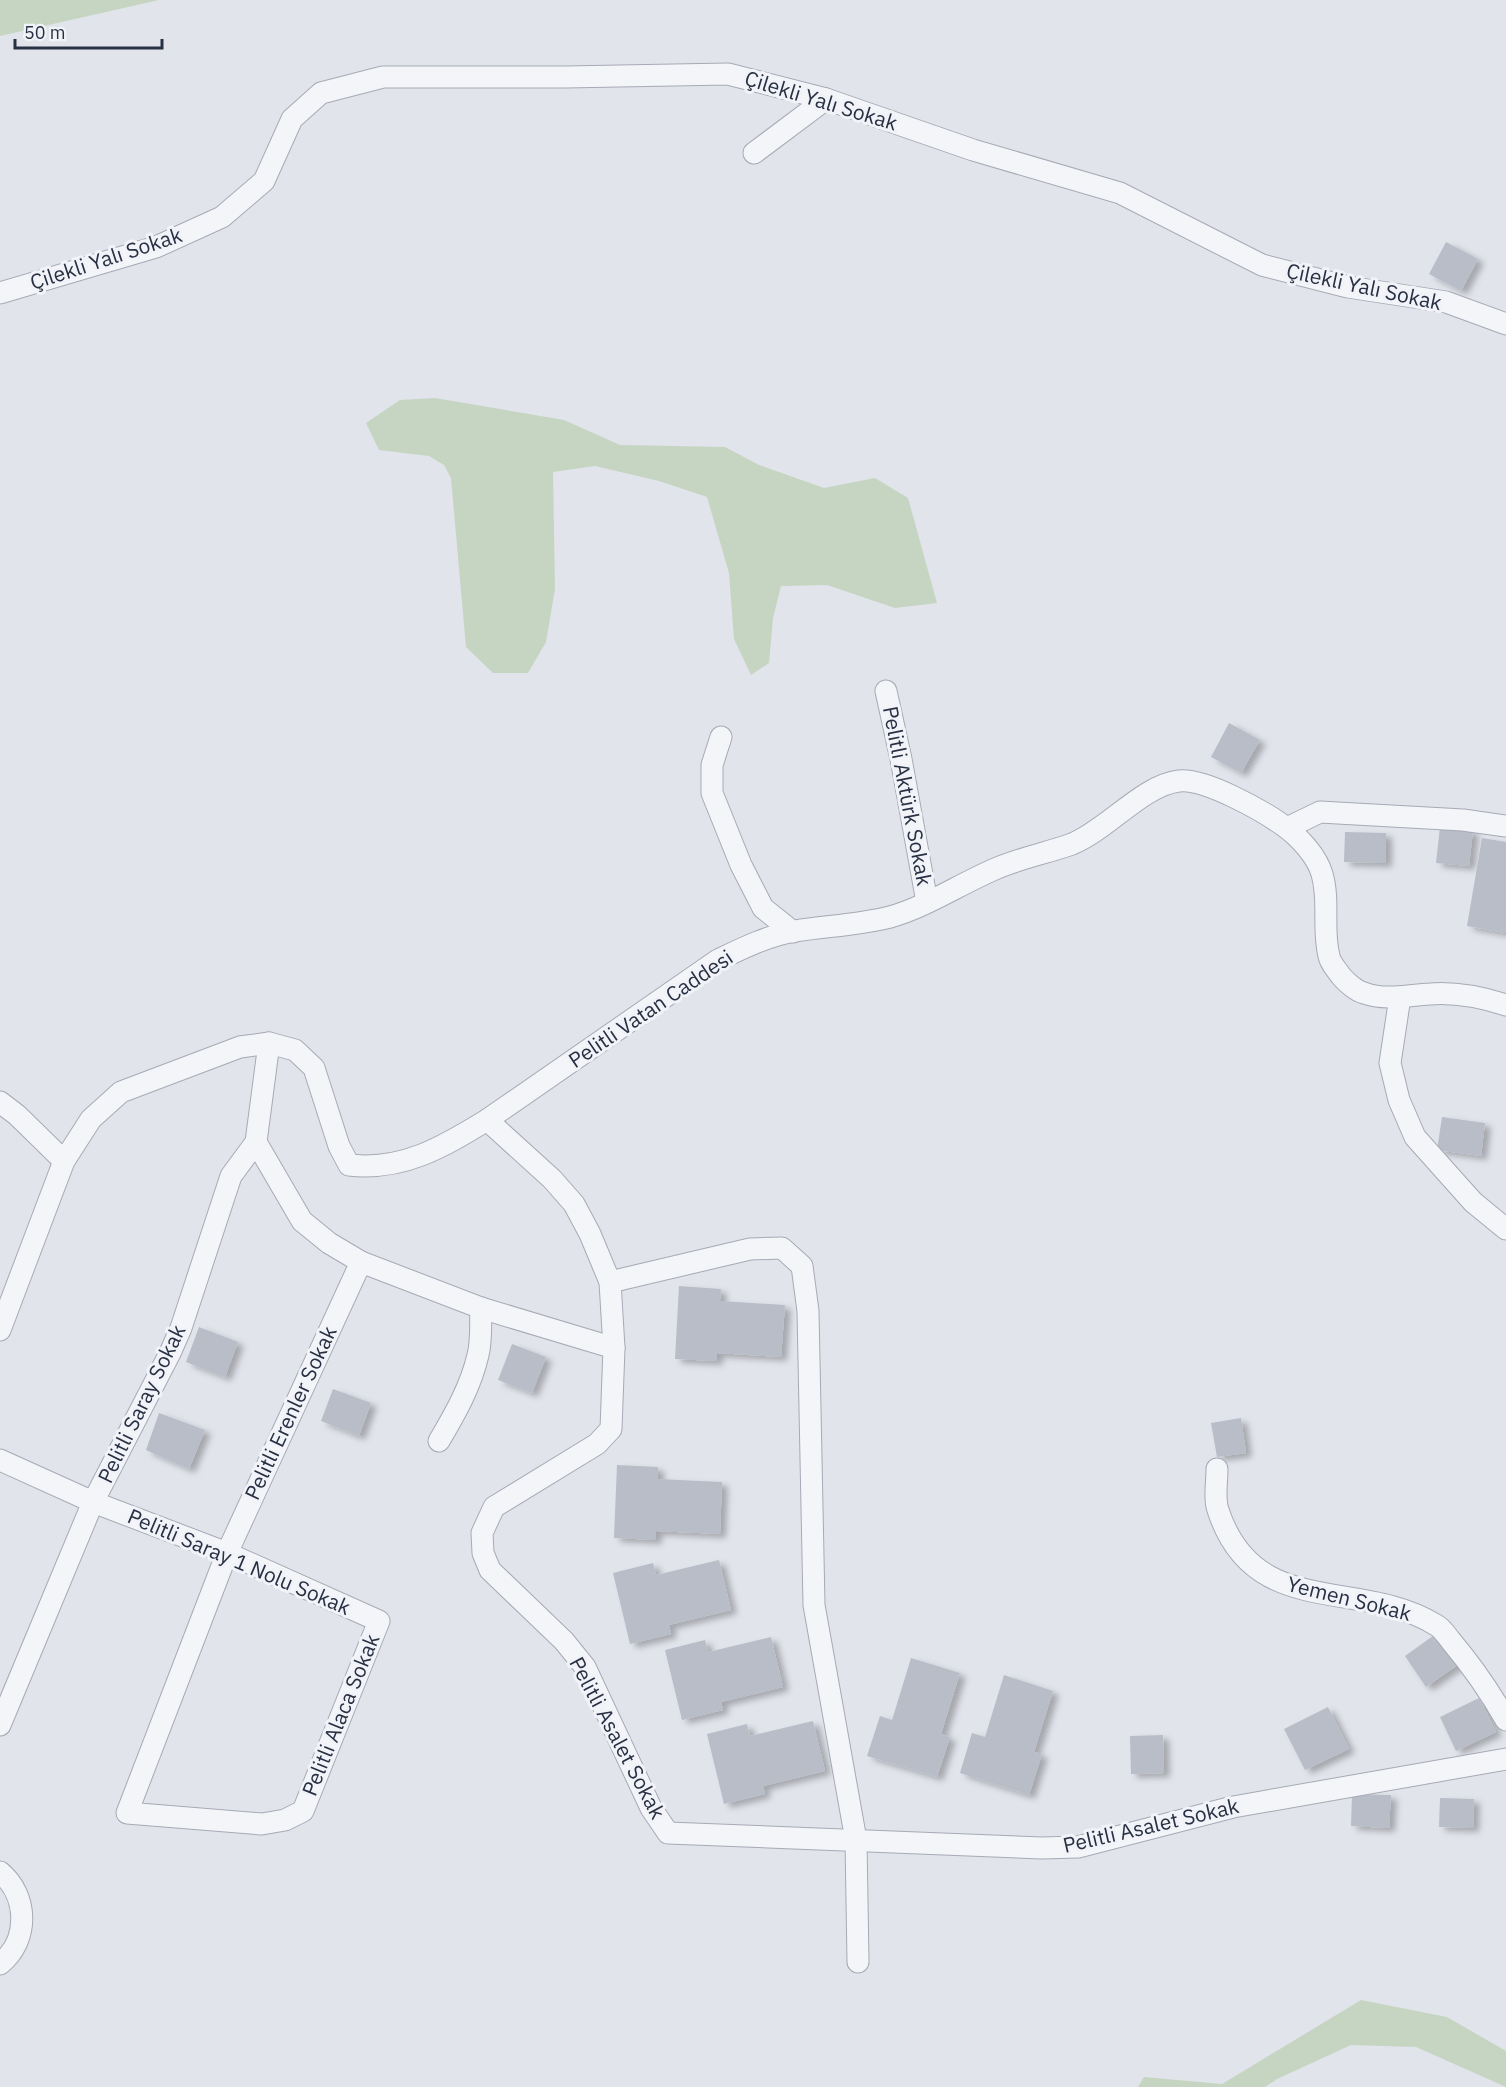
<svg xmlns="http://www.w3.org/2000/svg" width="1506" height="2087" viewBox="0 0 1506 2087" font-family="'IBM Plex Sans',sans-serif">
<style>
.green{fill:#c5d5c2}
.building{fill:#b8bdc8;filter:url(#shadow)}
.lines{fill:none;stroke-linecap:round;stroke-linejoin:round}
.minor-casing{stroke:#a6aab5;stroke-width:23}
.minor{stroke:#f4f5f9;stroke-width:21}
.labels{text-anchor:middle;stroke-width:6;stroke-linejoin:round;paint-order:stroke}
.street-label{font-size:21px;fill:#283043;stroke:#f1f3f8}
</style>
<defs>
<filter id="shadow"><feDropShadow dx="6" dy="4" stdDeviation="3" flood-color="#0004"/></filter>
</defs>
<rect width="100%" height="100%" fill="#e1e4eb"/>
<g class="green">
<polygon points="0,0 159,0 0,36"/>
<polygon points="435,398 564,420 620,445 725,447 759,465 824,488 875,478 908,498 937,603 895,608 827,585 781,586 773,618 769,663 751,675 734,639 729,573 707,497 659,481 595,466 553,472 555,589 546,642 528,673 493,673 466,647 451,478 444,465 429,456 379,450 366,423 400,400"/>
<polygon points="1361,2000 1447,2017 1506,2051 1506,2087 1416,2047 1351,2045 1277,2079 1265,2087 1138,2087 1144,2077 1222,2084"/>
</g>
<g class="building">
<polygon points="1446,242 1478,259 1461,291 1429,274"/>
<polygon points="1229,723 1260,740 1241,773 1211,757"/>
<polygon points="1440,827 1473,830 1469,866 1436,863"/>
<polygon points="1345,832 1386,833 1386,863 1344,862"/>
<polygon points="1482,838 1506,842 1506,933 1467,926"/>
<polygon points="1442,1117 1485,1123 1481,1156 1437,1150"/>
<polygon points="679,1286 721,1289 720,1301 785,1305 781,1357 717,1353 717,1361 675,1359"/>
<polygon points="199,1327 238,1342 225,1377 186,1362"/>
<polygon points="512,1344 546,1357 532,1393 498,1380"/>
<polygon points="333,1389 371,1403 359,1436 321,1421"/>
<polygon points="159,1413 205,1430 189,1469 146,1450"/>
<polygon points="1241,1418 1246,1453 1217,1457 1211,1423"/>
<polygon points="617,1465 658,1467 658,1479 722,1482 720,1534 656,1531 656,1540 614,1538"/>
<polygon points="719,1560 731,1610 669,1625 671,1634 630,1644 613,1573 653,1563 656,1575"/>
<polygon points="1437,1633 1459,1664 1426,1687 1405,1656"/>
<polygon points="771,1637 783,1687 721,1702 723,1710 682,1720 665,1650 705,1640 708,1652"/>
<polygon points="911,1658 960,1673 941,1734 950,1737 937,1777 867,1756 880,1716 892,1720"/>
<polygon points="1004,1675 1053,1691 1034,1752 1042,1754 1029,1795 960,1773 972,1733 985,1737"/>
<polygon points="1479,1698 1496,1732 1456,1751 1440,1717"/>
<polygon points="1328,1707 1349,1749 1305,1770 1284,1729"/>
<polygon points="813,1721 825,1771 763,1786 765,1794 724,1804 707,1734 747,1724 750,1736"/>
<polygon points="1163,1735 1164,1773 1131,1774 1130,1736"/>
<polygon points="1352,1794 1391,1795 1389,1828 1351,1826"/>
<polygon points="1440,1798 1474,1799 1473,1828 1439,1827"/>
</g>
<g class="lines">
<g class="minor-casing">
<g id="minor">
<polyline points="754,153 826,99"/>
<polyline points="0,293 156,247 222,217 264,181 292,119 321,93 383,77 565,77 728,74 826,99 973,150 1120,193 1262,265 1348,287 1446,302 1506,324"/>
<polyline points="886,691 901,759 927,902"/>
<polyline points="721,737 712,765 712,793 741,865 763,908 793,932"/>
<polyline points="1287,828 1320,812 1463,820 1506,826"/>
<polyline points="1400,997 1390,1063 1399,1100 1415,1137 1473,1202 1506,1229"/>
<polyline points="0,1102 17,1115 64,1161"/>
<polyline points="487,1120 552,1179 574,1204 590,1234 610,1282 614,1348 611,1429 597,1444 494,1507 482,1533 483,1553 490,1570 564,1641 585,1667 651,1808 668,1833 1042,1848 1078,1847 1233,1807 1506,1759"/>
<polyline points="256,1142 302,1221 329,1243 361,1262"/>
<polyline points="610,1282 750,1249 782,1248 802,1266 808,1311 814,1605 856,1840 858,1962"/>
<path d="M0,1330l64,-169 27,-42 30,-27 119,-45 29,-4 26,7 19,18 25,78 10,19c54,6 94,-18 138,-45l231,-160c25,-12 49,-24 77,-29 31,-5 64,-6 95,-14 36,-10 70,-33 105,-48 25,-11 52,-16 77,-25 35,-14 71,-59 107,-63 26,-3 84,30 105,45 15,11 33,30 38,48 8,27 0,55 7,82 1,7 8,14 12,20 5,6 15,15 23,17 22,8 44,2 66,1 26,-2 51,3 76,11"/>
<path d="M439,1441c16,-27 32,-55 39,-86 4,-15 2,-32 3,-47"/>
<polyline points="0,1460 93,1502 227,1553 379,1621 303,1811 285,1820 262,1824 127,1813 227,1553 361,1262 481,1308 614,1348"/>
<path d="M1217,1469c0,13 -3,30 1,41 36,111 141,67 218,115 6,3 11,11 15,16 21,25 39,51 55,79"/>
<polyline points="0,1725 93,1502 170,1353 181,1328 231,1176 256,1142 269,1043"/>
<path d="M0,1872c28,23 30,68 0,92"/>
</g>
</g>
<use href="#minor" class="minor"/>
</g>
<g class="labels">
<g class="street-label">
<text transform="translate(821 101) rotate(17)" y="7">Çilekli Yalı Sokak</text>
<text transform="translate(106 259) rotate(-18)" y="7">Çilekli Yalı Sokak</text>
<text transform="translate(1364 287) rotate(12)" y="7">Çilekli Yalı Sokak</text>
<text transform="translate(907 796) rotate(79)" y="7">Pelitli Aktürk Sokak</text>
<text transform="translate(651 1009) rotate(-34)" y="7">Pelitli Vatan Caddesi</text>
<text transform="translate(142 1404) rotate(-64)" y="7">Pelitli Saray Sokak</text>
<text transform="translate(291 1413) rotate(-65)" y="7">Pelitli Erenler Sokak</text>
<text transform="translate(239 1562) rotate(23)" y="7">Pelitli Saray 1 Nolu Sokak</text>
<text transform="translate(1349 1599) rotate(14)" y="7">Yemen Sokak</text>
<text transform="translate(341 1715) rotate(-68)" y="7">Pelitli Alaca Sokak</text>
<text transform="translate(617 1738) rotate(62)" y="7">Pelitli Asalet Sokak</text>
<text transform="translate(1151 1826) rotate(-13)" y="7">Pelitli Asalet Sokak</text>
</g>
</g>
<path d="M15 39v9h147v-9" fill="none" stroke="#283043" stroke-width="3"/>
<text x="24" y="39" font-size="18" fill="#283043" stroke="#f1f3f8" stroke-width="4.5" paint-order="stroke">50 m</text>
</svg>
